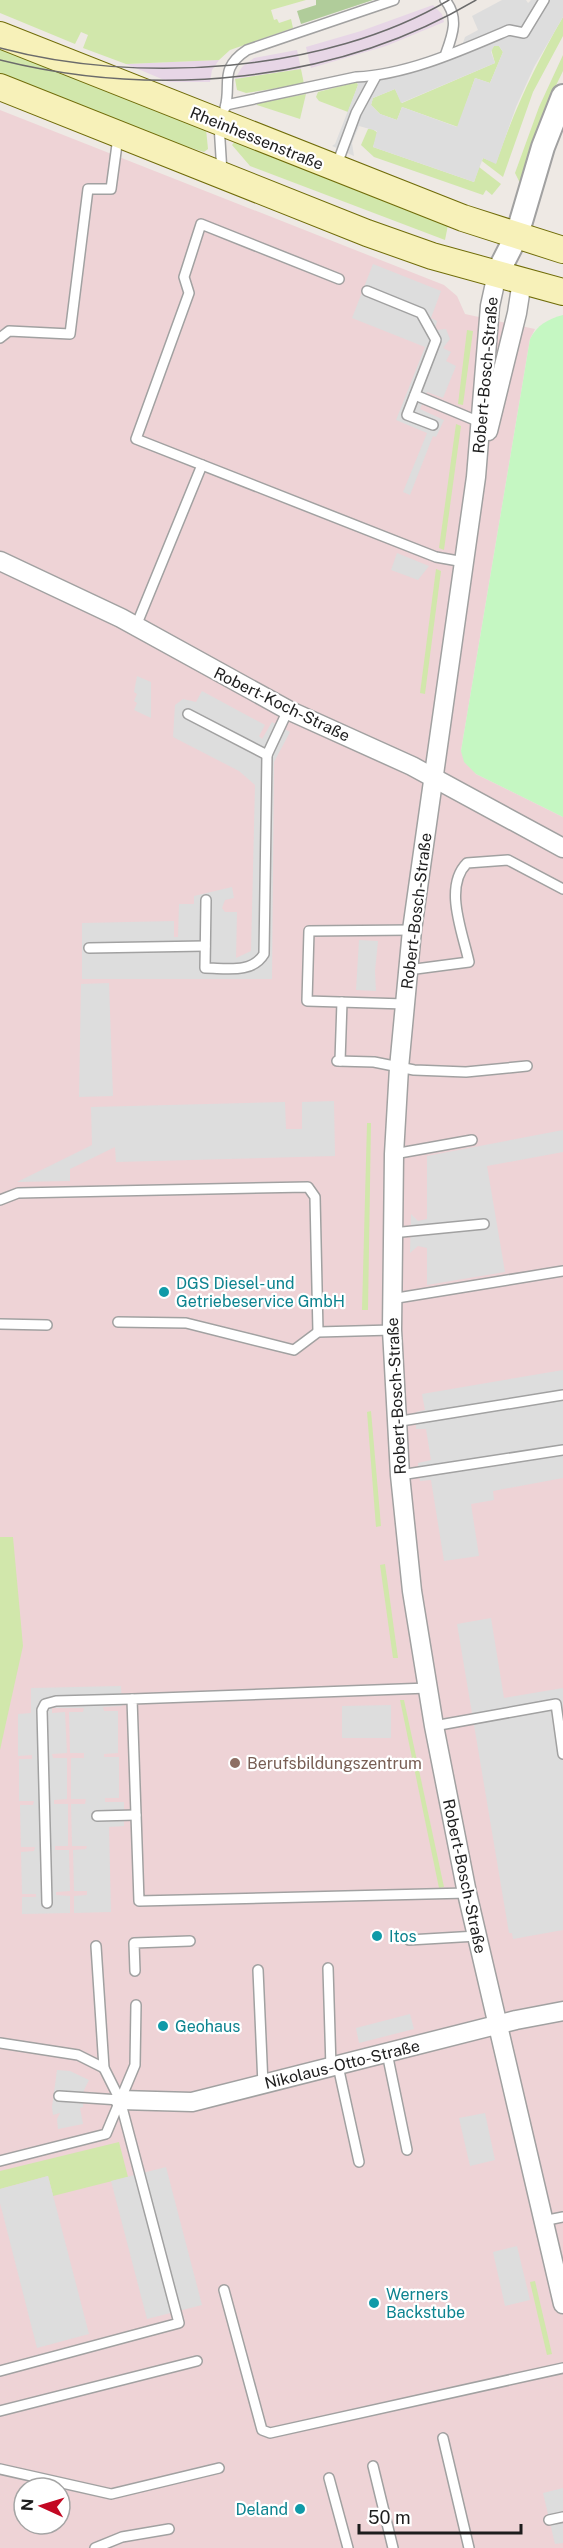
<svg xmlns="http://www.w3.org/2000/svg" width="563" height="2548" viewBox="0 0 563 2548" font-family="'Public Sans',sans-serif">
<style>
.commercial{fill:#eed3d6;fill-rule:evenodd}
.industrial{fill:#e7d6e6}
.grass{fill:#d1e7ab}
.forest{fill:#b0cc9a}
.park{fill:#c5f7c2}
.parking{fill:#ddd;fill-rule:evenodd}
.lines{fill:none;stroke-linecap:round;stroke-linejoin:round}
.service-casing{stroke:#a1a1a1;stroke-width:12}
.minor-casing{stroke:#a1a1a1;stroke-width:21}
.tertiary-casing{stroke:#a1a1a1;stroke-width:26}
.secondary-casing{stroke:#706c09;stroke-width:28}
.service{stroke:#fff;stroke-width:9}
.minor{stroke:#fff;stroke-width:18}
.tertiary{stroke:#fff;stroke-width:22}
.secondary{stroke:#f7f1b9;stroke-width:26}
.tram{stroke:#6b6b6b;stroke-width:1.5}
.culture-dot{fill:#0f9aa8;stroke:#fff;stroke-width:2}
.education-dot{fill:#8d6e63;stroke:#fff;stroke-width:2}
.labels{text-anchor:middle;stroke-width:4.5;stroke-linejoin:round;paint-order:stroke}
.street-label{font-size:16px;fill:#1d1d1d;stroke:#fff}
.culture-label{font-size:16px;fill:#0d838f;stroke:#fff;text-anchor:start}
.education-label{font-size:16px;fill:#785e54;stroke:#fff;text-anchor:start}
</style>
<rect width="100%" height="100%" fill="#eee9e4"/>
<path class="commercial" d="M0,110l444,175 13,11 8,18 70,15 -5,10 -69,412 15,23 87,43v1731h-563zM24,2488h36v36h-36z"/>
<g class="industrial">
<polygon points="433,5 442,14 444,22 386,46 311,68 306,47 361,31"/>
<polygon points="297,50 301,69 235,79 242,67 254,58"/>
<polygon points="219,60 212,70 210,82 169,82 126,64"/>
</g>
<g class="grass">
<polygon points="0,0 306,0 271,10 274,20 277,19 279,23 291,19 293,28 230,50 219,60 126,64 83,48 88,35 81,32 75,44 0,13"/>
<path d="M563,17v19l-30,56 -30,85 -21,-16 1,-3 13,5c18,-52 39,-98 67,-146z"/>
<polygon points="0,46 206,129 208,149 204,152 137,131 0,76"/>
<polygon points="499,46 503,52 490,83 475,78 458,127 402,107 397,120 380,114 371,105 373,98 395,89 402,103 495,63 491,49 494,46"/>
<polygon points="563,55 563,71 545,108 520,183 515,173 539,107"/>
<polygon points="301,69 304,84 246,93 237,90 235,79"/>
<polygon points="357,82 358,85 348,112 319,101 316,97 318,92"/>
<polygon points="306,94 300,119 257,105 257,103"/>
<polygon points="371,128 378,133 373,147 474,182 479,167 501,184 492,195 486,190 483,195 374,157 361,145 368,129"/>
<polygon points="235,141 448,225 445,240 250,166 232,145"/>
<polygon points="467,330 473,331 463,405 458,404"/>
<polygon points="456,424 461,426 444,550 439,548"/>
<polygon points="436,569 441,571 425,694 420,693"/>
<polygon points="367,1123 371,1123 368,1310 362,1310"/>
<polygon points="371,1411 381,1526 376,1527 367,1412"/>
<polygon points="0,1537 13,1537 23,1646 0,1750"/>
<polygon points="385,1564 398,1658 393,1658 380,1565"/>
<polygon points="400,1700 404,1700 444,1887 439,1888"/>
<polygon points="119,2142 128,2177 53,2196 48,2176 0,2189 0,2171"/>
<polygon points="535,2281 552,2354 547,2355 530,2282"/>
</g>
<polygon class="forest" points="316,0 373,0 301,24 297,11 316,5"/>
<path class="park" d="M563,315v502l-87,-43 -12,-12 -3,-11 69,-412c7,-14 18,-20 33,-24z"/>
<g class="parking">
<path d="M502,0h24l2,3 3,-3h32v17l-29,50 -18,40 -20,57 -13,-6 -9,24 -101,-35 4,-16 -18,-5 -7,17 2,13 -22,-10 3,-2 23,-59 -1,-3 105,-36 3,-9 13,-7 -6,-14zM494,46h5l4,6 -13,31 -15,-5 -18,49 -55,-20 -5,13 -17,-6 -9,-9 2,-7 22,-9 6,14 94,-40 -4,-11z"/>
<polygon points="373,264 441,291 431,318 437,321 435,330 446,329 450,339 443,348 451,352 446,361 456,366 443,398 427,392 420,409 444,420 436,437 433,436 410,495 403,492 427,433 396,420 425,347 352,318"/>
<polygon points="397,553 429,566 418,580 391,570"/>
<polygon points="137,676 151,682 151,718 134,710 137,703 134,701 137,694 134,692"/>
<polygon points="202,691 265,725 259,736 262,739 272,722 290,732 274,762 272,979 82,979 82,923 174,921 174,937 178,937 179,904 194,904 194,896 232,887 234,898 225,900 222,908 225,912 237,912 236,958 251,951 255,785 239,771 173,737 175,705 183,699 196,702"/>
<polygon points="359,940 378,941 375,971 376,991 356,990"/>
<polygon points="109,983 113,1096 79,1097 81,984"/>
<polygon points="334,1101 335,1156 116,1162 115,1147 70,1169 70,1181 17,1182 92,1145 91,1107 285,1102 286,1129 302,1129 302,1102"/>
<polygon points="563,1130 563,1152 487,1166 505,1272 427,1285 427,1248 418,1246 410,1253 411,1214 418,1221 427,1219 427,1156"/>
<polygon points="563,1370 563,1478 493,1491 494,1500 471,1504 479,1556 444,1561 431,1480 420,1481 418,1463 431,1460 426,1429 416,1429 416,1412 425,1410 422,1394"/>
<polygon points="491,1618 504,1698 563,1688 563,1930 513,1939 512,1933 509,1933 457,1624"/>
<polygon points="121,1686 122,1706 103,1707 104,1711 118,1711 118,1753 104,1754 104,1757 119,1757 119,1798 105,1798 105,1802 124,1802 124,1826 109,1827 111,1912 74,1913 74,1896 87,1895 87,1891 74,1891 73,1850 86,1849 87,1846 72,1846 71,1804 85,1804 86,1799 71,1799 71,1758 84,1758 84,1753 70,1753 69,1712 83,1712 84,1708 52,1708 52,1713 65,1712 67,1753 52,1754 53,1758 67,1758 67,1799 54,1800 54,1804 68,1804 68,1846 55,1846 55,1850 69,1850 70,1891 56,1892 56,1895 70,1896 70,1913 22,1914 22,1897 36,1897 36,1894 22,1894 21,1852 34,1851 35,1847 21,1847 20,1805 33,1805 34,1801 19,1801 19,1759 32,1759 32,1755 18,1756 18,1714 31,1713 31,1688"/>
<polygon points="391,1705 391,1738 342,1738 342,1706"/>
<polygon points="410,2014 414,2029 359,2043 356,2028"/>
<polygon points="57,2070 70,2071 89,2080 84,2090 83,2107 80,2108 83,2124 58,2129 57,2119 60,2113 53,2115 52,2107"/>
<polygon points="485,2113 495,2160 470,2166 459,2118"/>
<polygon points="166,2167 202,2305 147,2319 111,2181"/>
<polygon points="48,2176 89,2334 37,2348 0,2203 0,2189"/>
<polygon points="517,2246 530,2300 505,2306 493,2252"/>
<polygon points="563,2488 563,2543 555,2544 543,2493"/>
</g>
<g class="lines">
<g class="service-casing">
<g id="service">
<path d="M445,0c14,17 8,34 1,53"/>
<path d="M226,105l130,-28c51,-2 106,-27 153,-47l15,3 20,-33"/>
<path d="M225,108c7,-24 -7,-39 22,-58l147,-50"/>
<polyline points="219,124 222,173"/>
<polyline points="336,167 356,113 376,76"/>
<polyline points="339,279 201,224 184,277 189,293 136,439 436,557 464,562"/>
<polyline points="367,291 421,313 436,340 407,415 433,425"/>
<polyline points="0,338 9,331 70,334 88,189 111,189 118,137"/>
<polyline points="415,395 482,423"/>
<polyline points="136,626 202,465"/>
<polyline points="188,714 267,755 288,710"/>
<path d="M206,900l-1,68c21,0 47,6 59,-14l3,-199"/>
<polyline points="89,948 205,946"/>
<path d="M408,970l61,-8c-6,-29 -26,-75 -2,-99l41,-3 55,29"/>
<polyline points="405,1004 307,1001 309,931 412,930"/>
<polyline points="337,1061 374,1062 414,1070 466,1072 527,1066"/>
<polyline points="340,1061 342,1002"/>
<polyline points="394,1154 472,1140"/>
<polyline points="0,1200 18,1193 308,1187 315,1197 318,1332"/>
<polyline points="392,1233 484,1224"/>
<polyline points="391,1299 563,1271"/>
<polyline points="118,1322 186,1323 294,1350 318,1332 392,1330"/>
<polyline points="0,1324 47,1325"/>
<polyline points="395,1422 563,1395"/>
<polyline points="400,1475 563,1450"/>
<polyline points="428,1688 132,1699 139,1901 467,1893"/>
<polyline points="434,1726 556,1704 563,1754"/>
<polyline points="97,1816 136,1815"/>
<polyline points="47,1903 42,1710 45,1704 56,1701 132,1699"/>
<polyline points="409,1940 477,1936"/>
<polyline points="328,1968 331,2068"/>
<polyline points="258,1970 263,2085"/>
<polyline points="135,1971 134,1943 190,1941"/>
<polyline points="0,2043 78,2055 104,2068"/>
<polyline points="387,2053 407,2150"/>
<polyline points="338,2066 359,2162"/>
<polyline points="59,2096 120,2100"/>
<polyline points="0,2161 106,2134 135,2065 136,2005"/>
<polyline points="543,2221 563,2217"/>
<polyline points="224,2290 262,2430 270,2433 563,2368"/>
<polyline points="0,2371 179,2323 120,2100 104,2068 96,1946"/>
<polyline points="0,2411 197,2361"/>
<polyline points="443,2438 469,2548"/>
<polyline points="373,2466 393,2548"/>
<polyline points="0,2469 111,2494 219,2468"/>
<polyline points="329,2478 348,2548"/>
<polyline points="549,2520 563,2517"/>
<polyline points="95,2548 122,2537 169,2529"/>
</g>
</g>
<g class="minor-casing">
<g id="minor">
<polyline points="497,274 490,306 476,477 412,930 399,1068 394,1154 392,1330 400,1475 412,1591 434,1726 467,1893 563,2304"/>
<polyline points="488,431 517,313 522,281"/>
<polyline points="0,561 121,618 288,710 412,766 563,848"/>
<polyline points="120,2100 192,2102 516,2020 563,2011"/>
</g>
</g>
<g class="tertiary-casing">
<polyline id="tertiary" points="497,274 517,235 543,147 563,96"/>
</g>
<g class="secondary-casing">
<g id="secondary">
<polyline points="0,35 463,218 563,250"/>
<polyline points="0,87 367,233 432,256 563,292"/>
</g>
</g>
<use href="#service" class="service"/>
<use href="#minor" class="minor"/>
<use href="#tertiary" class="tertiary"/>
<use href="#secondary" class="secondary"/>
<g class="tram">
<path d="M0,48c138,37 325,25 449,-48"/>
<path d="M0,60c157,39 336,23 476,-60"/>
</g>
</g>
<g class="culture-dot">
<circle cx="164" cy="1292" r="6"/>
<circle cx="377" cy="1936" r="6"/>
<circle cx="163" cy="2026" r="6"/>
<circle cx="374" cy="2303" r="6"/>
<circle cx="300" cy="2509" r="6"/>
</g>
<circle class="education-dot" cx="235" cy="1763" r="6"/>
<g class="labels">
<g class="street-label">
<text transform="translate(257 138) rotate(22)" y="6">Rheinhessenstraße</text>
<text transform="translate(485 375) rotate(-85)" y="6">Robert-Bosch-Straße</text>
<text transform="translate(282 704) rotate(26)" y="6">Robert-Koch-Straße</text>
<text transform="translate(416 911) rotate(-83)" y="6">Robert-Bosch-Straße</text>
<text transform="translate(396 1396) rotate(-93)" y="6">Robert-Bosch-Straße</text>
<text transform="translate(465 1876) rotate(78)" y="6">Robert-Bosch-Straße</text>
<text transform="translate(342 2064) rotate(-14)" y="6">Nikolaus-Otto-Straße</text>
</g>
<g class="culture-label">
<text x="176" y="1289">DGS Diesel- und<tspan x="176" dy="18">Getriebeservice GmbH</tspan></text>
<text x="389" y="1942">Itos</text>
<text x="175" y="2032">Geohaus</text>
<text x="386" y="2300">Werners<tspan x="386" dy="18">Backstube</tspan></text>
<text x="288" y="2515" text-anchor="end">Deland</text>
</g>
<g class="education-label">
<text x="247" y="1769">Berufsbildungszentrum</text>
</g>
</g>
<g transform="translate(42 2506) rotate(274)"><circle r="28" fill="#ffffff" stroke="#a5a5a5" stroke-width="1.5"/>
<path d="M0-4.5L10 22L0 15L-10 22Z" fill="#c30823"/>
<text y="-9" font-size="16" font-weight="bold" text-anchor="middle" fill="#1d1d1d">N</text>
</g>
<path d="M359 2524v9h162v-9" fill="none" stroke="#1d1d1d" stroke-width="3"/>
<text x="368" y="2524" font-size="18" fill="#1d1d1d" stroke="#ffffff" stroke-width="4.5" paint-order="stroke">50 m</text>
</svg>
